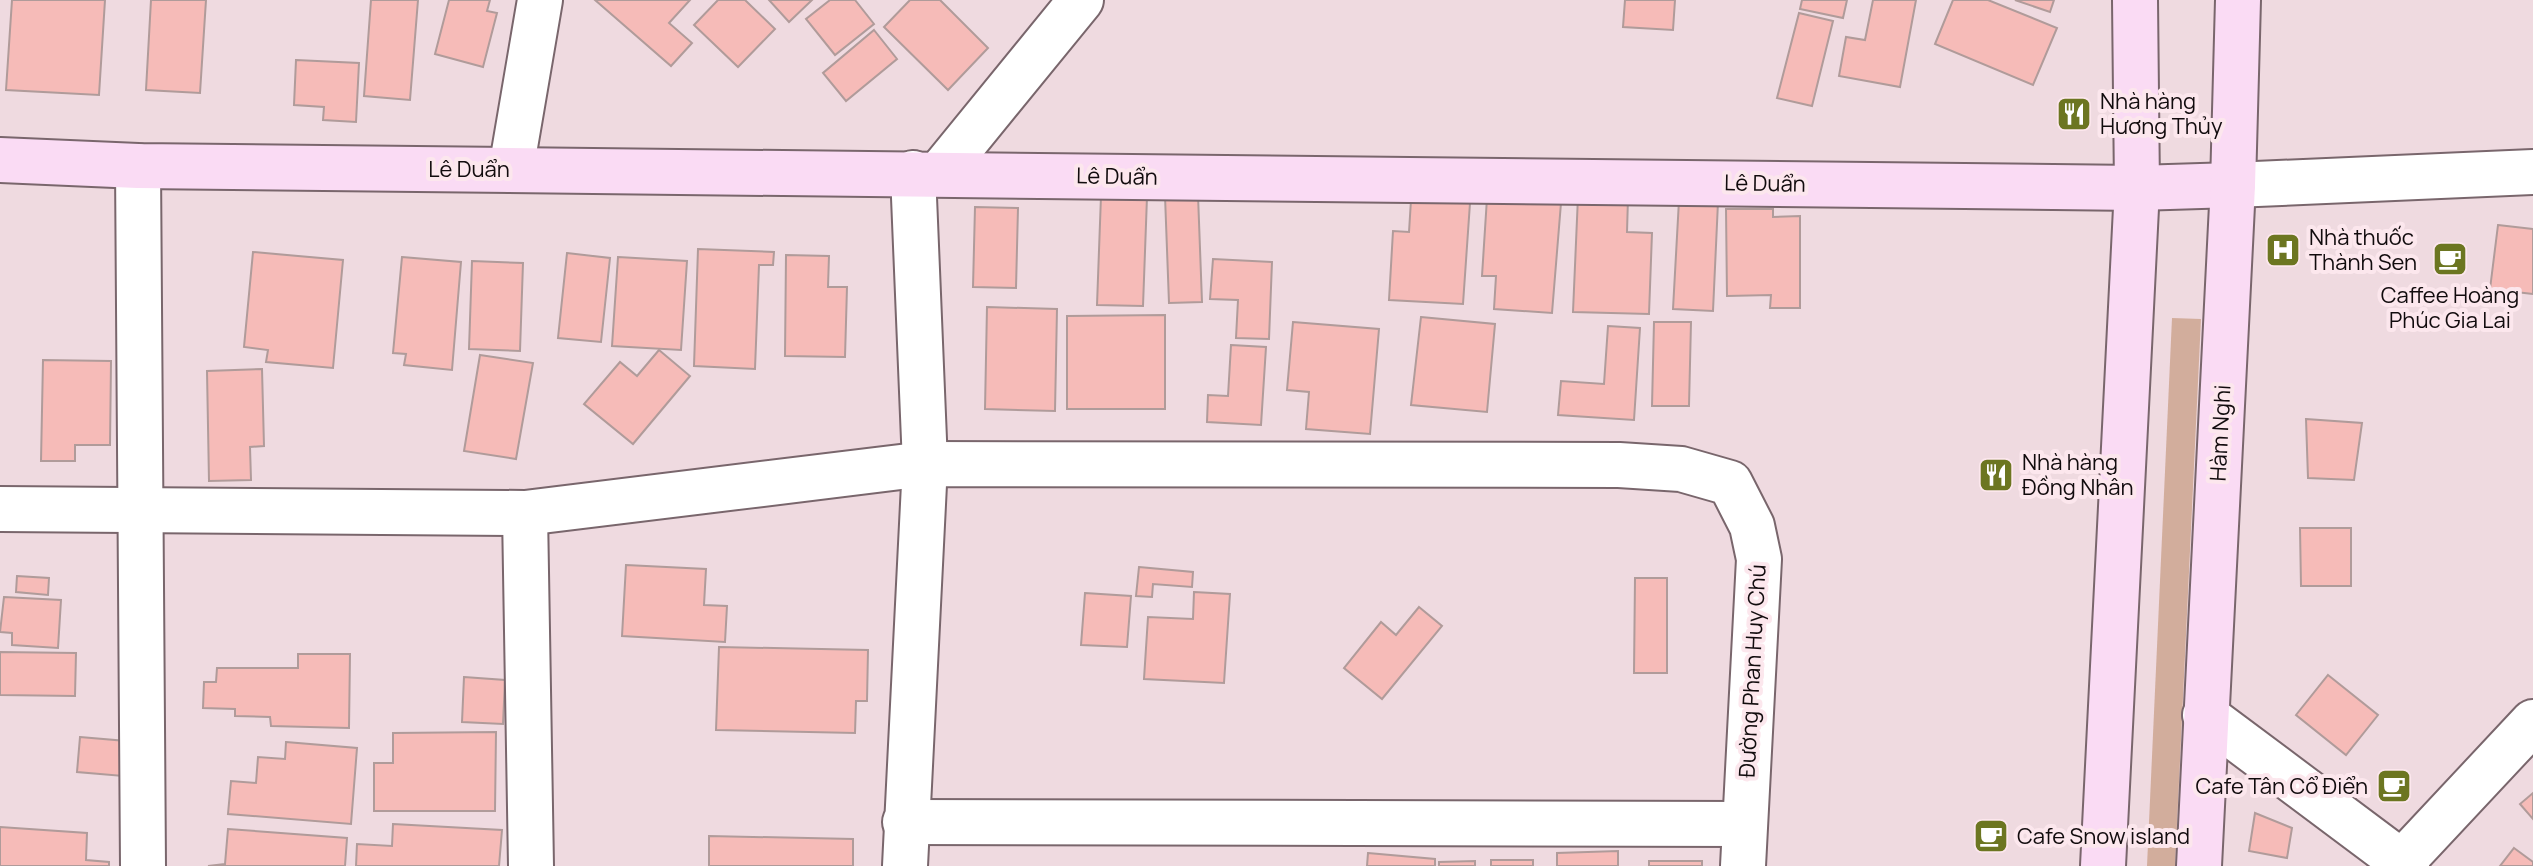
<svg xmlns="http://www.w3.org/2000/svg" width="2533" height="866" viewBox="0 0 2533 866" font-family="Manrope,sans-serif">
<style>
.green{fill:#d2ad9c}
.building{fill:#f6bbb8;stroke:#b09b9a;stroke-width:2}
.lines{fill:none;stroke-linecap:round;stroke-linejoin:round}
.minor-casing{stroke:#79666c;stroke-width:48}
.secondary-casing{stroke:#79666c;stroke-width:48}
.minor{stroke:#fff;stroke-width:44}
.secondary{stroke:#fadbf4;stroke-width:44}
.labels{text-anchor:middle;stroke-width:8;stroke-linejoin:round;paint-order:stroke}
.poi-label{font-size:22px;fill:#110b0d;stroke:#fce7ed;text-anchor:start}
.street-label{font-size:22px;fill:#110b0d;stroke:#fce7ed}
</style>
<rect width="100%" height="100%" fill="#efdae0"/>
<polygon class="green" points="2172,318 2201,319 2175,866 2147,866"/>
<g class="building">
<polygon points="12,0 105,0 99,95 6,90"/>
<polygon points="151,0 206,0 200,93 146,90"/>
<polygon points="371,0 418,0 410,100 364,96"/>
<polygon points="449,0 490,0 487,11 497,13 483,67 435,54"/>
<polygon points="595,0 690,0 669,23 692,43 671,66"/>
<polygon points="718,0 745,0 775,29 738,67 694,25"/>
<polygon points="769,0 812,0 789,22"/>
<polygon points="830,0 855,0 874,24 835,55 806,19"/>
<polygon points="910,0 940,0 988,48 948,90 884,27"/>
<polygon points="1625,0 1675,0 1673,30 1623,27"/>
<polygon points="1802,0 1847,0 1843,18 1800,9"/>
<polygon points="1873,0 1916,0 1900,87 1839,76 1846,37 1865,40"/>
<polygon points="1953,0 1988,0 2057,28 2033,85 1935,44"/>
<polygon points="2015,0 2054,0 2050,12"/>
<polygon points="1799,13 1833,21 1812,106 1777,98"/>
<polygon points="874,30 897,59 846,101 823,73"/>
<polygon points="296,60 359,63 356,122 323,120 324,107 294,105"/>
<polygon points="1198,195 1202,302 1169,303 1165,196"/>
<polygon points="1101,196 1147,197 1143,306 1097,305"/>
<polygon points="1578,196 1628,198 1627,232 1652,233 1649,314 1573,312"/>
<polygon points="1487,198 1561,203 1552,313 1494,309 1496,276 1482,276"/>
<polygon points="1411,200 1470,203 1463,304 1389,300 1393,231 1409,232"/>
<polygon points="1679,200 1718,202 1713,311 1673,309"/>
<polygon points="975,207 1018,208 1016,288 973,287"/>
<polygon points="1726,209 1773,209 1773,217 1800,216 1800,308 1770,308 1771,295 1727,296"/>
<polygon points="2498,225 2533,229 2533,294 2490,289"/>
<polygon points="698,249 774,252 773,265 759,265 755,369 694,366"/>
<polygon points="253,252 343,260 333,368 266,362 268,350 244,347"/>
<polygon points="567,253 610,258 601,342 558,338"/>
<polygon points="786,255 829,256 828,287 847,287 845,357 785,356"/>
<polygon points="402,257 461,262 452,370 404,365 406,354 393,353"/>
<polygon points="618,257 687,261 681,350 612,346"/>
<polygon points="1213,259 1272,262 1269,339 1236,338 1238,300 1210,299"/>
<polygon points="472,261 523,263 520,351 469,349"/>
<polygon points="987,307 1057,309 1055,411 985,409"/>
<polygon points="1165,315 1165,409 1067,409 1067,316"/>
<polygon points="1421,317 1495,324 1487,412 1411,405"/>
<polygon points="1293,322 1379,329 1370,434 1306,429 1309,392 1287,390"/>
<polygon points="1654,322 1691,322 1689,406 1652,406"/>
<polygon points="1608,326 1640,328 1634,420 1558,415 1561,381 1604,384"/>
<polygon points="1231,345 1266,347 1261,425 1207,422 1208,395 1228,396"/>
<polygon points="659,350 690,376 633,444 584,404 620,362 637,376"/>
<polygon points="480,355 533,363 516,459 464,451"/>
<polygon points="43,360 111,361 110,445 75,445 75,461 41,461"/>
<polygon points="262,369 264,446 250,447 251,480 209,481 207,371"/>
<polygon points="2306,419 2362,423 2354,480 2308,478"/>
<polygon points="2300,528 2351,528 2351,586 2301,586"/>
<polygon points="626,565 706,569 704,605 727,606 725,642 622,636"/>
<polygon points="1139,567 1193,572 1192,587 1153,584 1152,597 1136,596"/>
<polygon points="17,576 49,578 48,595 16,592"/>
<polygon points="1635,578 1667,578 1667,673 1634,673"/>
<polygon points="1194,592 1230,594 1224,683 1144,679 1148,617 1193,619"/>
<polygon points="1085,593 1131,596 1127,647 1081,645"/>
<polygon points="4,597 61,600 58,648 12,645 12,633 0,632"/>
<polygon points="1419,607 1442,626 1382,699 1344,668 1381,622 1396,635"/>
<polygon points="719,647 868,650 867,701 856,701 855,733 716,730"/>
<polygon points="0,652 76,653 75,696 0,695"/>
<polygon points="298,654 350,654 349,728 271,726 270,717 235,716 235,709 203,708 204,682 216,682 217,668 298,668"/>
<polygon points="2328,675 2378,715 2346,755 2296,715"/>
<polygon points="464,677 505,680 503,724 462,722"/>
<polygon points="496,732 495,811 374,811 374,763 393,763 393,733"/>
<polygon points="80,737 126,741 123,776 77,772"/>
<polygon points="286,742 357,748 351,824 228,814 231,781 256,783 258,757 285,759"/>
<polygon points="2533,793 2533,819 2520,804"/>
<polygon points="2255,813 2292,828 2287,858 2249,851"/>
<polygon points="393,824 502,830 499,866 356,866 357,844 392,846"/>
<polygon points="0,827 87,833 86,860 109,862 109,866 0,866"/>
<polygon points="228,829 347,838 345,866 208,866 225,864"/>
<polygon points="709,836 853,839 853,866 709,866"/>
<polygon points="2514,848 2533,862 2533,866 2500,866"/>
<polygon points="1618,851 1618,866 1557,866 1557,853"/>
<polygon points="1368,853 1435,859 1435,866 1367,866"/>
<rect x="1491" y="860" width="42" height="6"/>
<polygon points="1475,861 1475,866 1439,866 1439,862"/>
<rect x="1649" y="861" width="53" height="5"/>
</g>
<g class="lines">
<g class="minor-casing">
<g id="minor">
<polyline points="138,166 143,866"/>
<polyline points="511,170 540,0"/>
<polyline points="940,173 1081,0"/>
<polyline points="2233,185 2533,172"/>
<polyline points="0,509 525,513 925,464 1619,465 1681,469 1730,483 1752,526 1759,559 1743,866"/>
<polyline points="525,513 531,866"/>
<polyline points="2205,715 2407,866"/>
<polyline points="905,822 1744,824"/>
<polyline points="2402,862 2533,722"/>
<polyline points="905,866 925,464 913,173"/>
</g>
</g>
<g class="secondary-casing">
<g id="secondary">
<polyline points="0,160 138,166 2137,188 2233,185"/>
<polyline points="2103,866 2137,188 2135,0"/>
<polyline points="2199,866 2233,185 2238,0"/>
</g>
</g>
<use href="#minor" class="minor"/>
<use href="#secondary" class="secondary"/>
</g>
<defs>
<g id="restaurant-square" transform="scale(1.8)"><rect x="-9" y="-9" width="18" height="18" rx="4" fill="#6c7621" stroke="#fce7ed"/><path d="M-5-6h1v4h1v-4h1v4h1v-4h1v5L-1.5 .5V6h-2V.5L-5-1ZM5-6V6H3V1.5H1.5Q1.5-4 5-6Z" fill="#fff"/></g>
<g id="hospital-square" transform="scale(1.8)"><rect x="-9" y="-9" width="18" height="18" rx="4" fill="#6c7621" stroke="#fce7ed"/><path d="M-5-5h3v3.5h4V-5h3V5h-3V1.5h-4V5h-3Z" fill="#fff"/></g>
<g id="cafe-square" transform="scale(1.8)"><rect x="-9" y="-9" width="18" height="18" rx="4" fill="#6c7621" stroke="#fce7ed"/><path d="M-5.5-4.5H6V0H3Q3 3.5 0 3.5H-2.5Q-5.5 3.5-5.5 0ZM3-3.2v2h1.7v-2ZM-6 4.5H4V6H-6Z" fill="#fff"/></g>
</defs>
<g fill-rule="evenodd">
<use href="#restaurant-square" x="2074" y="114"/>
<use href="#hospital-square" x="2283" y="250"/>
<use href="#cafe-square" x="2450" y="259"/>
<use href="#restaurant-square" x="1996" y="475"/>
<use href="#cafe-square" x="2394" y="786"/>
<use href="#cafe-square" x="1991" y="836"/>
</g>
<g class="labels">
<g class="poi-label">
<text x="2100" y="109">Nhà hàng<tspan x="2100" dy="25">Hương Thủy</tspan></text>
<text x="2309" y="245">Nhà thuốc<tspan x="2309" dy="25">Thành Sen</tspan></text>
<text x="2450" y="303" text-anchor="middle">Caffee Hoàng<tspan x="2450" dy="25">Phúc Gia Lai</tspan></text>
<text x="2022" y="470">Nhà hàng<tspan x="2022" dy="25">Đồng Nhân</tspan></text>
<text x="2368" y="794" text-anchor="end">Cafe Tân Cổ Điển</text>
<text x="2017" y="844">Cafe Snow island</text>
</g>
<g class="street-label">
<text x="469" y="177">Lê Duẩn</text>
<text transform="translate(1117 176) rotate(1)" y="8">Lê Duẩn</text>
<text transform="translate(1765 183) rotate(1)" y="8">Lê Duẩn</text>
<text transform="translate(2220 433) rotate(-87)" y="8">Hàm Nghi</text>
<text transform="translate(1752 671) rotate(-87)" y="8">Đường Phan Huy Chú</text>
</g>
</g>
</svg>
